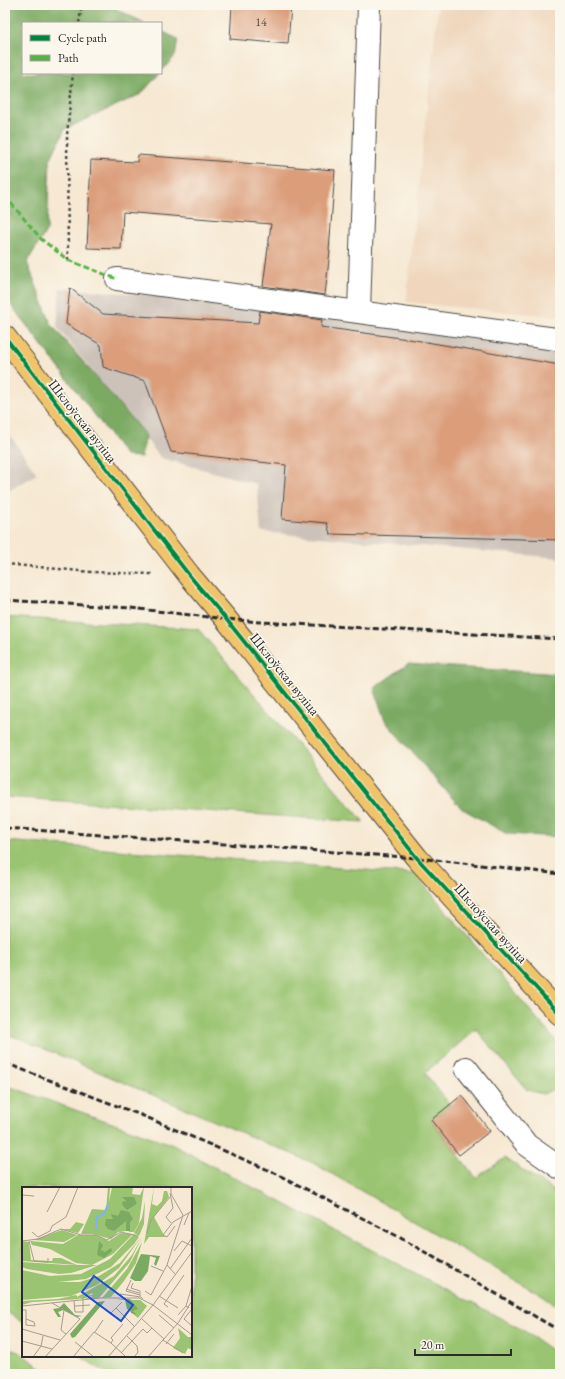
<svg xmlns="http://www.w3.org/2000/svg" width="565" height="1379" viewBox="0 0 565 1379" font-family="'EB Garamond',serif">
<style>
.built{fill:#efd6bc}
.industrial{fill:#cdc2b9}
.green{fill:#9ac471;stroke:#62784e}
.forest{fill:#7baa63;stroke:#536a47}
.building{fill:#db9d7a}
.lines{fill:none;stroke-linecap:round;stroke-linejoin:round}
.minor-casing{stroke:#494744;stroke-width:24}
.major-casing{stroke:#494744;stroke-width:24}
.path{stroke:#494744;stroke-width:2.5;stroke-dasharray:3 3;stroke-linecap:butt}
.minor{stroke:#fff;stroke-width:22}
.major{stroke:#f1c36a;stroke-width:22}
.rail{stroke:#2b2b2b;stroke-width:3;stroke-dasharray:6 3;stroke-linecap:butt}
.quiet{stroke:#56b246;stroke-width:3;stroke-dasharray:6 3;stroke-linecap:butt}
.cycleway-casing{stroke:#fbf7ec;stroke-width:6}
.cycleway{stroke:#00873e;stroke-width:4}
.labels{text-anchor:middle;stroke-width:3.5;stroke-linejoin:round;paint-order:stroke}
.number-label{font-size:12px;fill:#57483f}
.street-label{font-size:14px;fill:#2b2b2b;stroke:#fbf7ec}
.inset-river{fill:none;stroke:#7cb6ed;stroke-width:2}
.inset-road{fill:none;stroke:#a59c8f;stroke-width:1}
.view{fill:#1d4ed8;fill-opacity:0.15;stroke:#1d4ed8;stroke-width:2}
.inset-edge{fill:none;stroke:#2b2b2b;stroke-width:2}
</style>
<rect width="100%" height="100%" fill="#fbf7ec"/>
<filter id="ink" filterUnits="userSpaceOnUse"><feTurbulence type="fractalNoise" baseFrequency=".025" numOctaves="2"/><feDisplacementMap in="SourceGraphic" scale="8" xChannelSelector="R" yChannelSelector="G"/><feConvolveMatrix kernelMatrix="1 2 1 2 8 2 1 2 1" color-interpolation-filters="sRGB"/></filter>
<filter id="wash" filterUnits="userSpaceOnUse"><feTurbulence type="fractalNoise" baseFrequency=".012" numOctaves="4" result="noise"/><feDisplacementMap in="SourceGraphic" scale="16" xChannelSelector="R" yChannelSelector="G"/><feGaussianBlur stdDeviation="0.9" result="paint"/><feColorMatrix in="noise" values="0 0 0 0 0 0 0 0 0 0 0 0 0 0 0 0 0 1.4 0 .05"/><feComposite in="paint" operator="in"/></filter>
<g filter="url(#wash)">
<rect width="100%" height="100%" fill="#f6e8d2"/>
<polygon class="built" points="438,5 560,5 560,317 406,302"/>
<g class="industrial">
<polygon points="60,288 560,327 560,558 261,532 257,484 161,458 57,327"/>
<polygon points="5,428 37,474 5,493"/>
</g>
<g class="green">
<polygon points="5,617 198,629 364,822 5,797"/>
<polygon points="5,841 415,874 560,1046 560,1086 543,1094 527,1090 476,1029 425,1073 450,1105 431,1120 476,1178 505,1158 560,1195 560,1308 541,1295 313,1163 21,1039 5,1034"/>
<polygon points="5,1085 171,1144 523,1330 560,1356 560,1374 109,1374 79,1356 191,1356 191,1188 23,1188 23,1322 5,1311"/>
<polygon points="5,1346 20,1353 50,1374 5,1374"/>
</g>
<g class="forest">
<polygon points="5,5 116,5 116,9 145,23 23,23 23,73 160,73 141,94 65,129 50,160 47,230 27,262 51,324 146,436 141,457 126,456 5,297"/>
<polygon points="161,31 178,39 175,56 161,72"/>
<polygon points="408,664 560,674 560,837 507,834 461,808 385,721 374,688"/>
</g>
<g id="blocks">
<g class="building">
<polygon points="232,5 291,5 288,44 230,39"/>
<polygon points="138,155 335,170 329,251 330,251 325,295 263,286 271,224 123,212 121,249 87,248 91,160 137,162"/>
<polygon points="70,288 103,314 258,323 260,311 322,320 321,327 415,340 560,365 560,540 330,534 327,523 282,519 286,465 171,452 145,381 103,367 101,345 66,324"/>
<polygon points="462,1095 490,1131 459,1155 431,1120"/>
</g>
</g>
</g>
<g filter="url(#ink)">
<use href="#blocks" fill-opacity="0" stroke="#494744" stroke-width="1"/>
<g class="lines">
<g class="minor-casing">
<g id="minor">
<polyline points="117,279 556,339 560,341"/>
<polyline points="359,311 369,5"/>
<polyline points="466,1068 527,1145 560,1168"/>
</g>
</g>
<g class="major-casing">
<polyline id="major" points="5,337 189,575 226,619 417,858 560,1014"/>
</g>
<g class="path">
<polyline points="79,23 82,5"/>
<polyline points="68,260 67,135 73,73"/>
<polyline points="5,564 91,572 152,574"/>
</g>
<use href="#minor" class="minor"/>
<use href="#major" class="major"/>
<g class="rail">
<polyline points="5,600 130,608 226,619 260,622 560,639"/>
<polyline points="5,828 417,858 560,874"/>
<polyline points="5,1063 146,1117 273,1172 399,1237 560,1331"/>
</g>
<polyline class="quiet" points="5,196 41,239 68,260 117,279"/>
<g class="cycleway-casing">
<polyline id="cycleway" points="5,337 189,575 226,619 417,858 560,1014"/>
</g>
<use href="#cycleway" class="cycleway"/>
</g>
</g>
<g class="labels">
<g class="number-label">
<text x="261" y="26">14</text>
</g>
<g class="street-label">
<text transform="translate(83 421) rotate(52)" y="5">Шклоўская вуліца</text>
<text transform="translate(285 674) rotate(51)" y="5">Шклоўская вуліца</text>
<text transform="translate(491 923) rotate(48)" y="5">Шклоўская вуліца</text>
</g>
</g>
<g transform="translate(22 1187)">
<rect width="170" height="170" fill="#f6e8d2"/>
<path d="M86,0h2l-1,15 3,-15h21l-1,7 8,1 4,-8 -5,36 -5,9h-6l2,-1 -1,-18 -3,18 -8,1 -7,7 -19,-5h-11l11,-25 14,1zM101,10l4,1 10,6 -10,5 -4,-4 3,-4zM132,0l-2,17 5,2 5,-5 2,-10h3l2,6 -15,20 11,20h-16l-5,7zM123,14l-1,23 -5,12 -5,-3 8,-15zM54,35l8,2 -6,9 -18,-4h10zM40,43l15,5 -13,7 -31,-2zM99,46l12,1 -20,20 -21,11 -16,-2 -26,-14 -18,-4 -2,-4 33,3 15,-9h17l14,6zM112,47l5,3 -5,7 -23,23 -25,12 -28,3h22l19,-6 21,-13 21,-26 -22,31 -22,17 -26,11 -49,4v-30l28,6 31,-2 29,-15zM120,50l-12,25 -31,36 -15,1 9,-3 -1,-3 -10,6 -5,-2 37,-21 18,-21zM0,54l7,1 2,18 21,1 1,-3h8l16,7 -55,-4zM120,55l-6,21 -12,18 -13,16 -9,1 25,-29zM0,75l45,3h30l-26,8 -12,1 -32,-5 -5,-2zM54,108l4,4 -48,3 -10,3v-4l36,-2zM103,113h15l7,6 -9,12 -11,-9 1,-6zM156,141l10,9h4v13l-4,-2 -3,6 -12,-6 7,-10z" fill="#9ac471" fill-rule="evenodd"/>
<path d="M100,10h12l3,7 -10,6 -4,-4 -1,-4 4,-1zM99,23l8,2 4,7 -3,3v9h-4v-10l-12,10 -6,-2 -3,-4 1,-6h7l-2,-5 7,2zM77,54l4,4 -2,5 4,2 6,-4 1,3 -8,7 -7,-3zM119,67l19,2 -4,10 -2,-2 2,-6 -6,-2 -2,15 -7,10h-6l-5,-3zM95,112h13l8,10 -5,2 4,4 -6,-2 -1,-5 -3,1 -2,-9zM83,114l-30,36 -3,1 -2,-4 28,-32zM42,116l11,12 7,1 -5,1 -14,-7 -5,2 3,5h-3l-5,-8 6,-1z" fill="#7baa63"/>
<path class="inset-river" d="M74,42l1,-12 7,-3 4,-10"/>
<path class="inset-road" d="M149,0v7l12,21 -16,50 8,9M148,6l3,15 -7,9 5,6M0,8l12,1M25,25l13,-25M162,38l5,-12M153,39l-8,11 -4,-2 10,-13 19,-11M10,45l6,5 12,-6 2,-5 14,-9 12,-30M125,46l4,-13 19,-23M0,54l16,-2 23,-10 20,6h15l11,5 14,-8 17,4M7,54l5,20 14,1v-4M152,64l8,-10 10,5M129,79l12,5M148,82l22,-31M109,93l-5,11 14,4M111,96l-2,5 9,3v5M104,102l13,4M123,104l6,4 16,-30M98,107l21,3 2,2M137,109l19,12M52,114l1,11h8v-14l10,-3M131,118l39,-53M0,119l78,-8h39l14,7 39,30M53,119l15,-1M146,120l-4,-3 20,-29M94,121l19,19M167,121l-3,-2 6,-20M170,122l-8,10 8,7M1,123h3v15l9,1 -1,-4 -8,-3M42,123l-3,20 5,4M86,125l3,1 11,-11M137,128l15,13M156,128l8,-9M120,132l22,20M101,137l-12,14 2,2 -2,3 15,14M0,142l38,11M73,145l8,-12M105,149l10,10 1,6 -3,4M141,153l20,13M0,154l30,8M53,155l19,15M144,157l8,-10M99,166l22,-24 4,4 5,-5M11,170l8,-11 2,-10M23,170l35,-38 -28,-16M51,170l21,-25 17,11M86,170l45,-52M126,170l30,-34 14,-22"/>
<path class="view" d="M72,89l39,29 -12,16 -39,-29z"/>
<rect width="170" height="170" class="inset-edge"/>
</g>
<rect width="565" height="1379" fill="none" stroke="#fbf7ec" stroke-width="20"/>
<rect x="22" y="22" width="140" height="52" fill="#fbf7ec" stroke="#a8a59f"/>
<rect x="30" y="35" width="20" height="6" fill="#00873e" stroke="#a8a59f"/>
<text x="58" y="42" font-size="12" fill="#2b2b2b">Cycle path</text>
<rect x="30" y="55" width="20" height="6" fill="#56b246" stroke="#a8a59f"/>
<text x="58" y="62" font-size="12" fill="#2b2b2b">Path</text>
<path d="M415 1349v6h96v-6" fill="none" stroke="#2b2b2b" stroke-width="2"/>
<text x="421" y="1349" font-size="12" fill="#2b2b2b" stroke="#fbf7ec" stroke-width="3" paint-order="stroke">20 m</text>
</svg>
